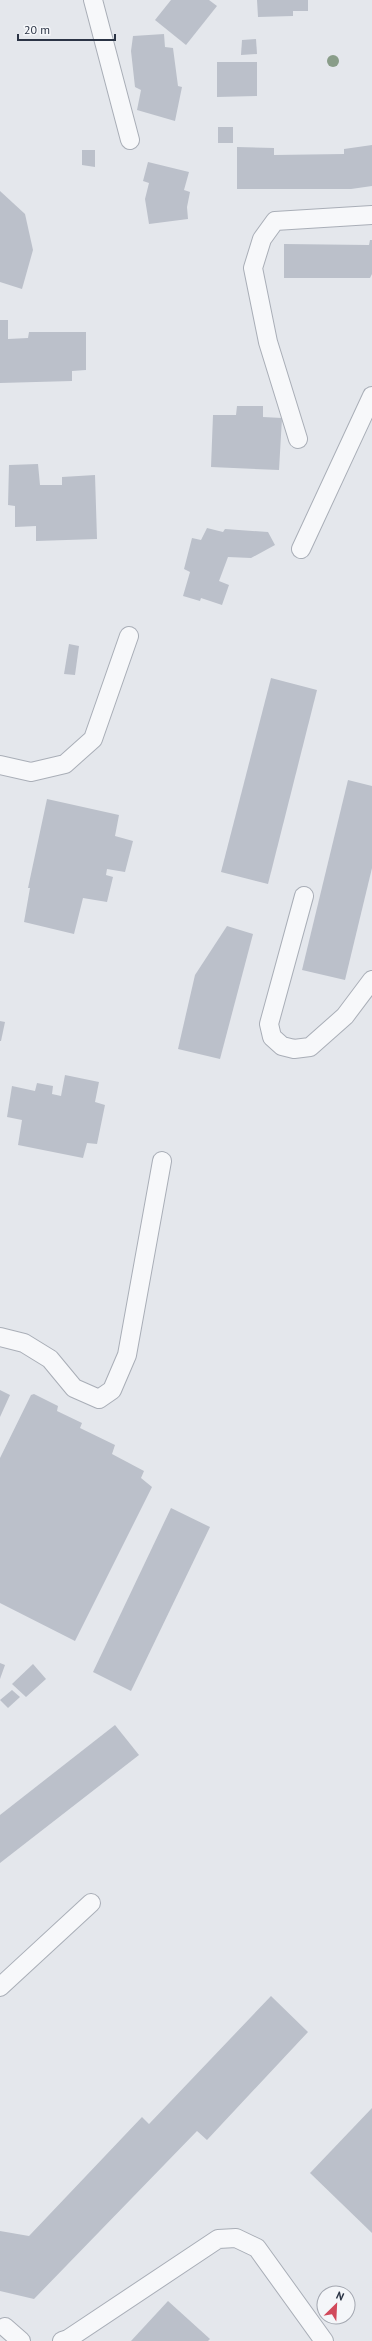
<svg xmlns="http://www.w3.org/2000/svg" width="372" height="2341" viewBox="0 0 372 2341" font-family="'PT Sans',sans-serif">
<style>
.building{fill:#bbc0ca}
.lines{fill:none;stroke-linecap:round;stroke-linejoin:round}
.lane-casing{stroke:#a9aeb7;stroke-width:20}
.lane{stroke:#f7f8fa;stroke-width:18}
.tree{fill:#899d89}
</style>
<rect width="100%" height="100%" fill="#e4e7ec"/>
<g class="building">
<polygon points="171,0 209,0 217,6 186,45 155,20"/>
<polygon points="257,0 308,0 308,11 293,11 293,16 258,17"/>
<polygon points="164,34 165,47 173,48 178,86 182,87 175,121 137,110 141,90 135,87 131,51 133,36"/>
<polygon points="256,39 257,54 241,55 242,40"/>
<polygon points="217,62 257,62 257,96 217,97"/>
<rect x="218" y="127" width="15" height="16"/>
<polygon points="372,145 372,186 351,189 237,189 237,147 274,148 274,155 344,154 344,149"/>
<polygon points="82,150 95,150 95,167 82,165"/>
<polygon points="148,162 189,172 184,190 190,192 187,207 188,219 149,224 145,199 149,183 143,181"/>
<polygon points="0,191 25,214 33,250 22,289 0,282"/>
<polygon points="370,240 372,240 372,274 370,278 284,278 284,244 369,245"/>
<polygon points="0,320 8,320 8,339 28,338 29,332 86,332 86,370 72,371 72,381 0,383"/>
<polygon points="237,406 263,406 263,417 282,418 279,470 211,467 213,415 236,415"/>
<polygon points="38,464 40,485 62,485 62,477 95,475 97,539 36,541 36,526 15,527 15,506 8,505 9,465"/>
<polygon points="207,528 223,532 225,529 268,532 275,545 251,558 228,557 219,581 229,585 222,605 201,598 200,601 183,596 190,572 184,569 192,538 201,540"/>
<polygon points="69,644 79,646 75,675 64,674"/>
<polygon points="271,678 317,690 268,884 221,872"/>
<polygon points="348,780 372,786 372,868 345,980 302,970"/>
<polygon points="47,799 119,815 115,836 133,841 125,872 107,869 106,875 113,877 107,902 83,898 74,934 24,922 30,888 28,888"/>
<polygon points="227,926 253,934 220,1059 178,1049 195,975"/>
<polygon points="0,1021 5,1022 1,1041 0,1041"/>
<polygon points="65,1075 99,1082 95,1102 105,1105 97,1144 87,1143 83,1158 18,1145 22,1120 7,1117 12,1086 35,1091 37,1083 53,1086 52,1094 61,1096"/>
<polygon points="0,1390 10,1395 0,1417"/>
<polygon points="34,1394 58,1406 57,1411 82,1423 80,1428 115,1445 112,1454 144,1471 141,1478 152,1487 75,1641 0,1603 0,1458 31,1395"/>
<polygon points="171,1508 210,1527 131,1691 93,1672"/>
<polygon points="0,1663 5,1665 0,1679"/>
<polygon points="33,1664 46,1679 26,1697 12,1684"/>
<polygon points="12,1690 20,1697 8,1708 0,1700"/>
<polygon points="115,1725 139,1755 0,1863 0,1815"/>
<polygon points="271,1996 308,2032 207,2140 197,2131 34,2299 0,2291 0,2231 29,2236 142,2117 149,2124"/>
<polygon points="372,2108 372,2233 310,2173"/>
<polygon points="168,2301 210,2339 208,2341 131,2341"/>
</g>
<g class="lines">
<g class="lane-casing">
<g id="lane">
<polyline points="93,0 130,140"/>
<polyline points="298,439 268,342 253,268 262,239 275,221 372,215"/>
<polyline points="301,549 372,396"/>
<polyline points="0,765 31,772 65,764 93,739 129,636"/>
<polyline points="304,896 269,1024 272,1037 282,1046 294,1049 310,1047 345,1016 372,980"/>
<polyline points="0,1337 24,1343 50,1359 74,1388 99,1399 112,1390 127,1355 162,1161"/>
<polyline points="0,1987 91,1903"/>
<polyline points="5,2327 21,2341"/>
<polyline points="62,2341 68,2339 218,2239 236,2238 257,2248 324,2341"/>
</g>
</g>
<use href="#lane" class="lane"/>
</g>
<circle class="tree" cx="333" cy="61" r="6"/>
<g transform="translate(336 2305) rotate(24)"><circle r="19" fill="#f4f6f9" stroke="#a4a8b1"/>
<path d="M0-3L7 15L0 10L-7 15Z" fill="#d1495b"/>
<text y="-6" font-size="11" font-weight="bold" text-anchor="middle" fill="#2b3445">N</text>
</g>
<path d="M18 34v6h97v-6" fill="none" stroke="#2b3445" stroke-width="2"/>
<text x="24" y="34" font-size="12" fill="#2b3445" stroke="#f4f6f9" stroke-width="3" paint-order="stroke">20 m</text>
</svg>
